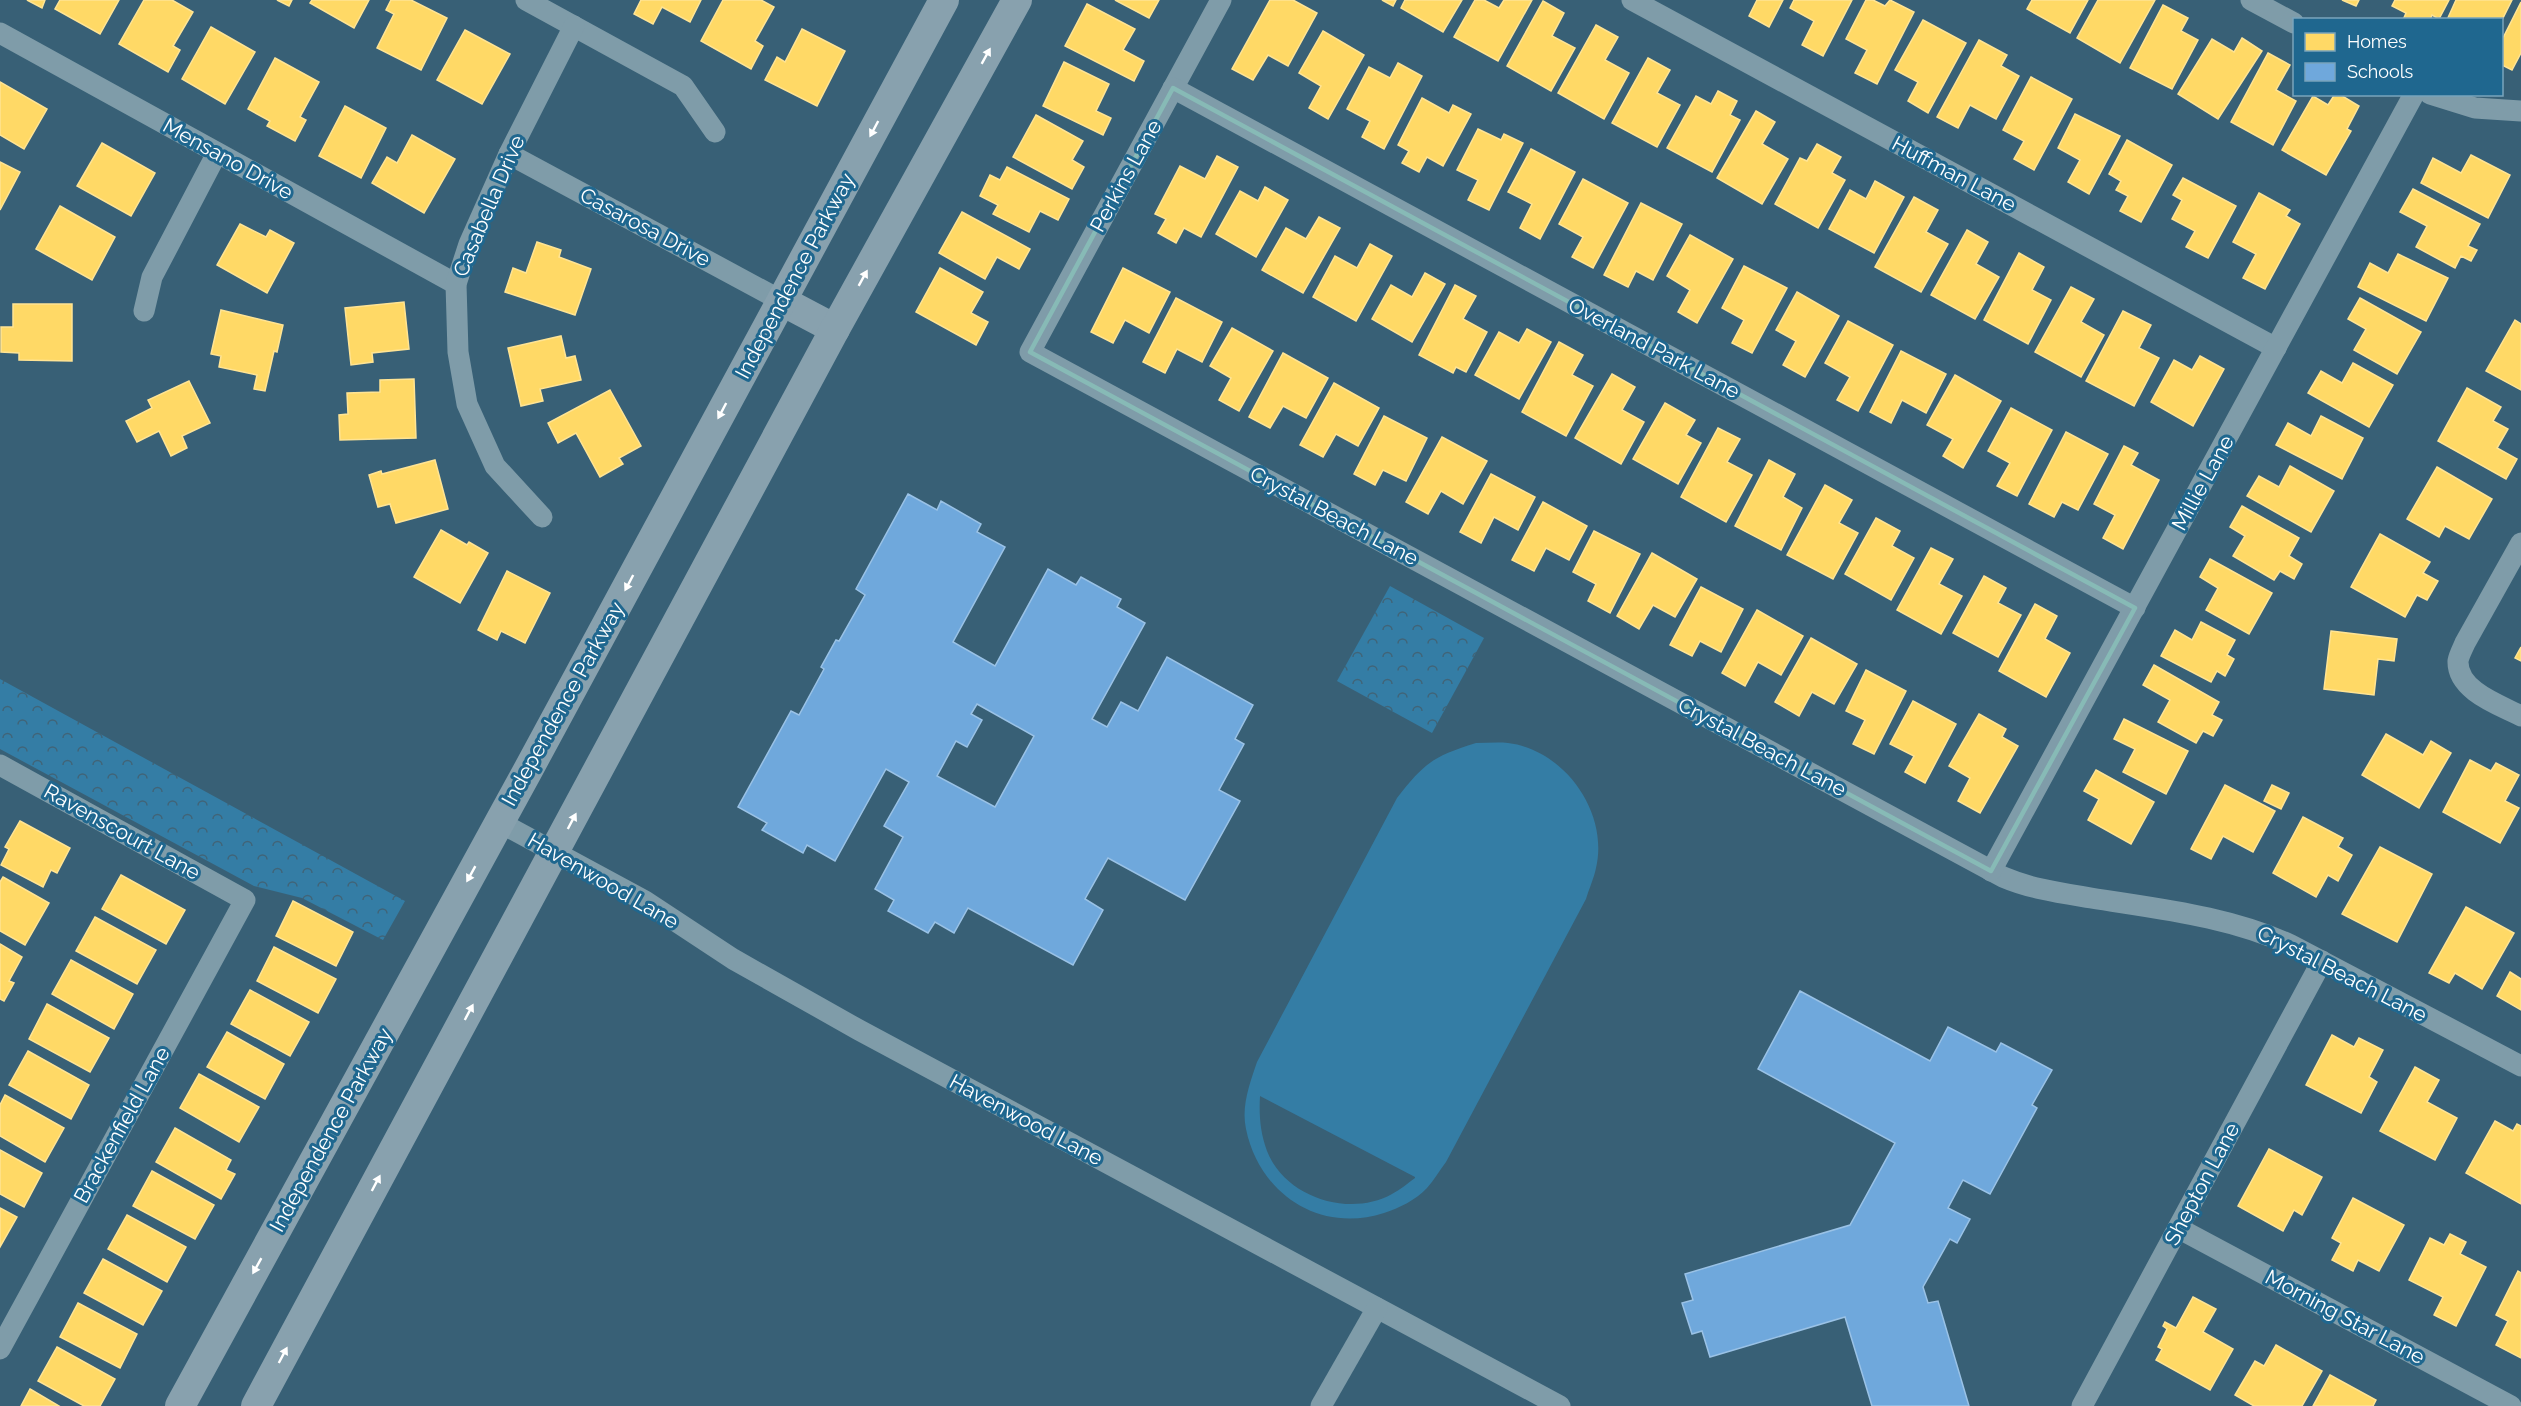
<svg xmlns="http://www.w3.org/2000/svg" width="2521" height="1406" viewBox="0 0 2521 1406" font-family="Raleway,sans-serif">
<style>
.grass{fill:#347da5;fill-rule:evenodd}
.park{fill:url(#park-crowns)}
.homes{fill:#ffd966;stroke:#ffe494;stroke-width:1.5}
.schools{fill:#6fa8dc;stroke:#9ac2e6;stroke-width:1.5;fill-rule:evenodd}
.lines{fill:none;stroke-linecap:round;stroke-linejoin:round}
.street{stroke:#7f9ca9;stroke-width:21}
.secondary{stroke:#88a1ae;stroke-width:30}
.oneway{fill:#fff}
.marked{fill:none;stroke:#87bab6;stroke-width:4.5;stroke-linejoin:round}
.labels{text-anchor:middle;stroke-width:6;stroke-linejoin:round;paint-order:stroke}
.street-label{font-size:21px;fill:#fff;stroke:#1f678f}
</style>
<defs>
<pattern id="park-crowns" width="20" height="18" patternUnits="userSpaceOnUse" patternTransform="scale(1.5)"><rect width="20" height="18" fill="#347da5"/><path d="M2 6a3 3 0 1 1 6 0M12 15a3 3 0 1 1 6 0" fill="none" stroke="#406478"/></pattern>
</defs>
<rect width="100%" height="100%" fill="#386076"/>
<path class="grass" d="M1476,743c11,0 22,-1 32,0 57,7 101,70 88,125 -2,10 -7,21 -10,31l-140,263c-6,8 -12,18 -19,26 -11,12 -28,20 -43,25 -65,21 -125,-20 -138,-84 -5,-23 4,-46 11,-67l140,-264c27,-35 37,-42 79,-55zM1260,1096l155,81v1c-7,5 -15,12 -23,16 -43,24 -107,3 -125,-43 -7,-19 -8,-36 -7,-55z"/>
<g class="park">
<polygon points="1390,586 1484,638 1432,733 1337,681"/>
<polygon points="0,679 405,901 383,940 302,898 254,886 0,749"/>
</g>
<g class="homes">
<polygon points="27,0 45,0 42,8"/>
<polygon points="60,0 119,0 100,34 55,9"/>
<polygon points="144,0 172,0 193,12 173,46 180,50 168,72 119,44"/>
<polygon points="277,0 292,0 289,6"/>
<polygon points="312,0 369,0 354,28 310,3"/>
<polygon points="391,0 411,0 447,18 421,70 377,48 394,14 386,10"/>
<polygon points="641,0 701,0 690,22 662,7 653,24 634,14"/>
<polygon points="723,0 761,0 774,7 755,41 763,46 751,69 701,41"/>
<polygon points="1115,0 1159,0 1149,18"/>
<polygon points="1270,0 1293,0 1317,13 1288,66 1268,55 1253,80 1232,69"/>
<polygon points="1382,0 1396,0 1393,6"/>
<polygon points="1405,0 1462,0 1443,32 1401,8"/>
<polygon points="1475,0 1484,0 1499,8 1504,0 1532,0 1498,61 1454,37"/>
<polygon points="1757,0 1783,0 1769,27 1749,16"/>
<polygon points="1794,0 1852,0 1823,56 1802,45 1814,21 1790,8"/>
<polygon points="1866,0 1873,0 1885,6 1890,0 1914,12 1877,84 1855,73 1867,50 1846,39"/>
<polygon points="2032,0 2088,0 2070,33 2027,9"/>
<polygon points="2098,0 2155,0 2120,63 2077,38"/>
<polygon points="2342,0 2359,0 2356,6"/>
<polygon points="2395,0 2449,0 2439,19 2432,15 2430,20 2403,20 2406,13 2392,6"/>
<polygon points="2456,0 2512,0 2502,20 2447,20"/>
<polygon points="1543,1 1564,13 1552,36 1575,48 1551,91 1507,66"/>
<polygon points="2521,2 2521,53 2512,70 2502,65 2502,40"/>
<polygon points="1087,4 1135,29 1123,50 1144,61 1134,81 1065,46"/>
<polygon points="2163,5 2188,18 2181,31 2198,40 2172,89 2130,68"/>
<polygon points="1923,20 1966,43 1928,113 1908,101 1918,82 1895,70"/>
<polygon points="1596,25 1618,37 1605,60 1629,73 1604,119 1558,93"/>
<polygon points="211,27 255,52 225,104 182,79"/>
<polygon points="802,29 845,51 817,106 765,80 777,57 785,62"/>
<polygon points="465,30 510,54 482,104 437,80"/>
<polygon points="1323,31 1364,55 1328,119 1309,108 1321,86 1299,73"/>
<polygon points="2242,38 2262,51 2218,119 2178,94 2212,39 2234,52"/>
<polygon points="1979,40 2007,55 2001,66 2019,76 1996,119 1970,105 1958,128 1937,117"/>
<polygon points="2268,53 2290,65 2276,90 2296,101 2273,145 2231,122"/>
<polygon points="275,58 319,82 300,117 306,120 295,141 267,126 270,121 248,109"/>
<polygon points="1648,58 1670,70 1657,93 1680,105 1657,147 1612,123"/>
<polygon points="1064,62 1109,84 1096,111 1111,118 1103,135 1043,106"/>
<polygon points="1398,63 1422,76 1384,149 1362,137 1370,121 1347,109 1369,67 1390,78"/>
<polygon points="2031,77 2072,99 2034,170 2014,159 2024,141 2003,130"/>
<polygon points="0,82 47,109 24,149 0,135"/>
<polygon points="1718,91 1737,101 1730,115 1740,120 1712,172 1667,148 1696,96 1711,104"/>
<polygon points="2335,94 2339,94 2359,106 2347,129 2351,131 2326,175 2282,150 2313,96 2328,105"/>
<polygon points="1422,98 1449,113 1453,105 1471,114 1443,166 1427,157 1419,172 1402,163 1409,151 1398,145"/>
<polygon points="345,106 386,128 361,178 319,156"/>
<polygon points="1756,111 1775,122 1762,144 1788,159 1762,204 1717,178"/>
<polygon points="2075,114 2120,136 2089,194 2068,182 2080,160 2058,148"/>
<polygon points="1036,115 1083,141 1072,160 1084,167 1072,189 1013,157"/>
<polygon points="1478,129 1501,140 1504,134 1523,143 1489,210 1468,200 1478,180 1457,170"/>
<polygon points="412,135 455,159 424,213 372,183 387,157 397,163"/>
<polygon points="2127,140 2172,165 2141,222 2120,211 2128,196 2116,190 2121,181 2109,174"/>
<polygon points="102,143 155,173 131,216 77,186"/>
<polygon points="1817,144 1841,157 1832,173 1845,180 1818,228 1775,204 1800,158 1807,161"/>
<polygon points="1531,149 1575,172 1540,239 1520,228 1532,204 1508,192"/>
<polygon points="2471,155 2510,175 2488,218 2421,183 2433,158 2461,173"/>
<polygon points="1217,156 1238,167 1201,237 1184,228 1176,243 1158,233 1166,219 1155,214 1180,166 1205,179"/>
<polygon points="0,162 20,172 0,210"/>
<polygon points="1007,167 1069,199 1058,220 1040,211 1029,232 993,214 998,205 980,196 990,175 1000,180"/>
<polygon points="2183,178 2236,206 2208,258 2186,247 2195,231 2172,219 2182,200 2173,195"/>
<polygon points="1583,179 1628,203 1593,268 1572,257 1583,237 1559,224"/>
<polygon points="1875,181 1904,197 1874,253 1829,229 1850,190 1866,199"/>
<polygon points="1265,187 1288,200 1256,257 1216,234 1240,191 1258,201"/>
<polygon points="2413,189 2480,224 2468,246 2477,250 2471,261 2461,256 2455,268 2416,247 2427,226 2400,212"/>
<polygon points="2259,193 2290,210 2286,216 2300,224 2265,289 2243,278 2256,254 2233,242"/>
<polygon points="1914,197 1938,210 1926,232 1948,244 1921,292 1875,267"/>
<polygon points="1641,203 1682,224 1653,280 1636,271 1628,287 1604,275"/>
<polygon points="60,206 115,237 92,280 36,249"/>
<polygon points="962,212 1030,249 1019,269 997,257 985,279 939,253"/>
<polygon points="1319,217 1340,228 1303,293 1262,270 1286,228 1306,239"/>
<polygon points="240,224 266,237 270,230 294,243 267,293 217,265"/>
<polygon points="1967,230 1988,242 1976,264 1999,277 1975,319 1931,295"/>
<polygon points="1690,235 1733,259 1697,323 1678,312 1690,290 1667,276"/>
<polygon points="537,242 561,250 559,257 591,269 575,315 505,292 513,268 526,273"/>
<polygon points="1370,244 1392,256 1356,321 1313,297 1335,256 1357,268"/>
<polygon points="2019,253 2044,267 2032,290 2051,300 2028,344 1984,320"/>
<polygon points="2398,254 2448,278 2426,321 2358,287 2370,263 2388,273"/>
<polygon points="1744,266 1787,288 1752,353 1732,343 1744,320 1722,308"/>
<polygon points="940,268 983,292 971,313 988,322 976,345 916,312"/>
<polygon points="1123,268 1170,292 1149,333 1125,320 1113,343 1091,332"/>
<polygon points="1425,273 1445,284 1412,342 1372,319 1391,285 1412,297"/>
<polygon points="1455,285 1476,296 1463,319 1487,332 1466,372 1456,367 1453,373 1419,355"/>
<polygon points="2071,287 2094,299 2081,322 2104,335 2081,377 2035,352"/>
<polygon points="1797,292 1839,316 1805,377 1783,365 1796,341 1776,330"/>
<polygon points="1176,298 1222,322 1202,362 1177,349 1165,373 1143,362"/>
<polygon points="2360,298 2421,332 2397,374 2354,350 2366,329 2348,319"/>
<polygon points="404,302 409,349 372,353 373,362 351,365 345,308"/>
<polygon points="13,304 72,304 72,361 19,360 19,353 1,352 1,327 13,327"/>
<polygon points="221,310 283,325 277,352 274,351 265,391 254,389 257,375 219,367 221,356 211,354"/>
<polygon points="2123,311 2151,325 2139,348 2159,358 2134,406 2086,381"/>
<polygon points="2515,320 2521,324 2521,390 2486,371"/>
<polygon points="1848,321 1893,345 1858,411 1837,400 1850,377 1825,363"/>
<polygon points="1232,328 1273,351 1239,411 1219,400 1231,378 1210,366"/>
<polygon points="1527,329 1551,342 1519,399 1475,375 1499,332 1519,343"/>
<polygon points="561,336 566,358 575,356 581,380 540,389 543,401 521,406 508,348"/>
<polygon points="1559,342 1583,355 1572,375 1593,386 1566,436 1522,412"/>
<polygon points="1901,351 1946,374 1926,413 1902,400 1891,423 1870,412"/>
<polygon points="1283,353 1328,378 1306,418 1283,406 1270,428 1249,417"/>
<polygon points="2200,356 2224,369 2193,426 2151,402 2174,360 2192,370"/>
<polygon points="2353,363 2393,385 2369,427 2308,393 2321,371 2342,383"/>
<polygon points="1612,374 1635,387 1622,410 1644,422 1621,464 1575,438"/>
<polygon points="1955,375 2001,401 1963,468 1943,456 1953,439 1927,425"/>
<polygon points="414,379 416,438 340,440 339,415 348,414 347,393 380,392 380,380"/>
<polygon points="189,381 210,423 182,436 187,448 171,456 159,431 137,442 126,421 152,408 148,400"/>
<polygon points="1334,383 1379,408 1358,446 1336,434 1323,457 1300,445"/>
<polygon points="2467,388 2501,407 2493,421 2508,429 2497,448 2517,459 2506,479 2438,441"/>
<polygon points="610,390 641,446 619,458 623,464 600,477 576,433 558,443 548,423"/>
<polygon points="1665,403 1695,420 1686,435 1701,443 1678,484 1633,459"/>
<polygon points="2011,408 2052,430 2017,496 1997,486 2010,463 1988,451"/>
<polygon points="1384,416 1427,438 1406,481 1383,470 1375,485 1354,474"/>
<polygon points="2321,416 2363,438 2342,479 2276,445 2288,423 2311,436"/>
<polygon points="1718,428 1740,439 1727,462 1752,475 1726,522 1681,497"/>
<polygon points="2066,432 2108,454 2078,510 2062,502 2054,517 2029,504"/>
<polygon points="1442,437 1487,461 1463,504 1441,491 1428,514 1406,502"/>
<polygon points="2124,446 2138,453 2131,465 2159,480 2123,549 2103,538 2115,515 2094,504"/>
<polygon points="435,460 448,509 396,523 390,504 378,507 369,475 381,471 382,474"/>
<polygon points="1769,460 1795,474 1783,497 1802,508 1781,550 1735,526"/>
<polygon points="2290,466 2334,491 2311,532 2247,496 2259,476 2279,487"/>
<polygon points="2437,467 2492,499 2469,539 2445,526 2439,537 2407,519"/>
<polygon points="1491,474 1535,497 1518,530 1494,517 1481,543 1460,532"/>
<polygon points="1825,485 1852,500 1839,523 1858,533 1833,579 1787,555"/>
<polygon points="1543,502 1587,526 1569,560 1546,548 1534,571 1512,560"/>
<polygon points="2242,506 2299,538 2289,556 2302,564 2294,579 2280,571 2274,580 2233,556 2245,536 2230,527"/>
<polygon points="1876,518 1900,531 1892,546 1914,558 1891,600 1845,574"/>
<polygon points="441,530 467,545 469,542 488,553 460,603 414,577"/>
<polygon points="1594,531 1640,554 1610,613 1588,601 1596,584 1573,572"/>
<polygon points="2380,534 2430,562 2423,573 2438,581 2427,600 2417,595 2405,617 2351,587"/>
<polygon points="1931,548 1953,559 1939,584 1962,596 1941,634 1897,610"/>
<polygon points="1652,553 1697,579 1675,617 1653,605 1639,629 1617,616"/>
<polygon points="2210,559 2272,593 2249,634 2206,610 2218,588 2200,577"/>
<polygon points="507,571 550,593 525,643 501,631 497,640 478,630"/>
<polygon points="1984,576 2006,588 1998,603 2021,615 1998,657 1953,633"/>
<polygon points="1701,587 1743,609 1721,652 1700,641 1692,656 1670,645"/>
<polygon points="2035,604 2057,616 2045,639 2070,653 2046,697 1999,671"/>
<polygon points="1757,610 1803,636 1781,675 1758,662 1745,686 1722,673"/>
<polygon points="2201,622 2235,640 2227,655 2234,659 2225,676 2217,671 2211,682 2161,656 2175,630 2192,640"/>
<polygon points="2331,631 2397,639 2394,661 2378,659 2374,695 2324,689"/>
<polygon points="1811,638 1857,664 1834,704 1812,692 1799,716 1775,702"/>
<polygon points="2521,647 2521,661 2515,658"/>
<polygon points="2154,665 2219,702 2212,715 2222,720 2213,736 2203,731 2196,743 2158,722 2170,700 2143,685"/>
<polygon points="1866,670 1906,691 1874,754 1853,744 1865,720 1846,711"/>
<polygon points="1913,701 1956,724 1925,783 1905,772 1914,756 1890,744"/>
<polygon points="1979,714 2006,729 2002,737 2018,746 1980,813 1958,801 1970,778 1949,766"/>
<polygon points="2124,719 2188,751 2166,794 2123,772 2135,749 2114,739"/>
<polygon points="2386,734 2423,755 2431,741 2451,753 2419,808 2362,775"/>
<polygon points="2470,760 2491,771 2496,763 2519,775 2505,801 2519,808 2500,843 2443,812"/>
<polygon points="2096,770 2154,802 2131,844 2088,820 2099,799 2084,791"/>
<polygon points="2225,785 2275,811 2253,852 2223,836 2211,859 2191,849"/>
<polygon points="2272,785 2289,793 2281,809 2264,801"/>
<polygon points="2303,817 2343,838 2338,847 2352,855 2338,881 2328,875 2316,897 2273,873"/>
<polygon points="20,821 70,848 57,873 51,870 43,887 1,865 9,849 5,847"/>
<polygon points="2380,847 2432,874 2397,942 2342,914"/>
<polygon points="121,875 185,910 166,944 102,909"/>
<polygon points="3,877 49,903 25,945 0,931 0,882"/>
<polygon points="293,901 353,932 336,966 276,936"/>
<polygon points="2466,907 2514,933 2482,989 2455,973 2449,983 2429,973"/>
<polygon points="95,917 156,950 137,984 76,951"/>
<polygon points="0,944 22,957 9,981 14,983 4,1001 0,999"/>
<polygon points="274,947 336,979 318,1013 257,981"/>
<polygon points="71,960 133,994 114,1029 52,994"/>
<polygon points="2510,972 2521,979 2521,1010 2497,996"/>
<polygon points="250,990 309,1022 290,1056 231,1024"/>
<polygon points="47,1004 109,1038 90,1072 29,1039"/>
<polygon points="227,1032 284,1064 265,1099 207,1067"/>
<polygon points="2332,1035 2354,1047 2359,1038 2383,1050 2369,1077 2377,1082 2361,1113 2306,1085"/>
<polygon points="28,1051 89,1085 71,1119 9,1085"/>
<polygon points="2415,1067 2439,1080 2427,1102 2457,1118 2435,1160 2380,1131"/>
<polygon points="199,1074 259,1107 239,1142 180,1108"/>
<polygon points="5,1095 64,1128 45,1162 0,1136 0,1105"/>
<polygon points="2495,1121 2513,1131 2517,1124 2521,1126 2521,1204 2466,1173"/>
<polygon points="175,1128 231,1160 226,1170 235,1174 221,1199 156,1162"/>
<polygon points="2269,1149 2322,1177 2302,1215 2294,1210 2283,1231 2238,1206"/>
<polygon points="0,1150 42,1173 24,1207 0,1194"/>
<polygon points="152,1171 214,1205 195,1239 133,1206"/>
<polygon points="2353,1198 2404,1225 2379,1271 2358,1260 2353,1271 2332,1260 2341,1243 2332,1238"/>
<polygon points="0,1208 17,1217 0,1247"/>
<polygon points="127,1215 186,1247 167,1282 108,1249"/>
<polygon points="2450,1234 2466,1242 2460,1254 2486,1267 2456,1326 2434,1315 2443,1297 2409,1280 2430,1238 2444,1245"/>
<polygon points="103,1259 162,1291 143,1325 84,1293"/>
<polygon points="2518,1271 2521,1273 2521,1358 2496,1345 2508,1321 2496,1315"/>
<polygon points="2193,1297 2216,1309 2203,1332 2233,1349 2210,1390 2156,1360 2162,1349 2158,1347 2167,1329 2163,1326 2165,1322 2176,1328"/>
<polygon points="78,1303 137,1334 120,1368 60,1337"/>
<polygon points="2276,1345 2322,1371 2302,1406 2254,1406 2235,1395 2255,1361 2264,1366"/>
<polygon points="57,1347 115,1379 100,1406 84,1406 38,1381"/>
<polygon points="2330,1375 2376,1400 2373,1406 2313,1406"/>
<polygon points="30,1389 59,1406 21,1406"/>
</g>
<g class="schools">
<path d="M908,494l29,16 4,-9 40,23 -4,8 28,15 -52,95 42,24 53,-97 28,16 5,-8 40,22 -4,8 28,16 -53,96 15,8 14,-25 17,9 29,-54 86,48 -18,34 9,5 -25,46 21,11 -55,99 -77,-42 -23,41 18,11 -30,55 -105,-57 -14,25 -19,-11 -7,11 -40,-22 6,-11 -19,-11 28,-52 -19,-11 25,-44 -23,-13 -51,92 -28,-16 -4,8 -41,-23 5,-7 -29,-16 53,-96 8,4 25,-46 -3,-2 15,-27 3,1 26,-46 -9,-6zM977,704l57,32 -39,71 -58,-31 19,-35 11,6 15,-27 -11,-6z"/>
<polygon points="1800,991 1930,1061 1948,1027 1996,1052 2001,1043 2052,1070 2032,1105 2037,1108 1990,1194 1963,1180 1948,1208 1970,1219 1957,1243 1950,1239 1923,1287 1928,1303 1938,1301 1969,1406 1872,1406 1845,1317 1710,1357 1702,1331 1692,1334 1682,1303 1693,1300 1685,1274 1850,1225 1895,1143 1758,1069"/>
</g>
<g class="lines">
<g class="street">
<polyline points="526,0 683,86 715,132"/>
<path d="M1221,0l-191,352 973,525c28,12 58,16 88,21 68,11 137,18 200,47l230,121"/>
<polyline points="1632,0 2276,348"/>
<polyline points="2251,0 2294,23"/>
<polyline points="0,33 456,284"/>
<polyline points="1173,88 2135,608"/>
<polyline points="2430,94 2475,108 2521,111"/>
<polyline points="509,154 782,301"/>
<polyline points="144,311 152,277 217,153"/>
<polyline points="542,517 495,466 467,404 458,352 456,284 469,244 509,154 574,26"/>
<path d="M2521,543l-56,100c-2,5 -6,12 -7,18 -1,30 42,44 63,55"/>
<polyline points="0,765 245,900 0,1349"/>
<polyline points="499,822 645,901 733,959 859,1030 1560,1406"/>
<polyline points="1991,871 2414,94"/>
<polyline points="2178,1228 2511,1406"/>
<polyline points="1321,1406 1377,1308"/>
<polyline points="2082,1406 2322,961"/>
</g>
<g class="secondary">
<polyline points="782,301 835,329"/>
<polyline points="180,1406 527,772 944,0"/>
<polyline points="256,1406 835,329 1017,0"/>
</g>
</g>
<defs><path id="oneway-solid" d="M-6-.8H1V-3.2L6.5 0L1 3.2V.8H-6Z" transform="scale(1.5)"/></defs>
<g class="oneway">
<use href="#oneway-solid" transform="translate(986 56) rotate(-61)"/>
<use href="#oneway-solid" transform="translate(874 129) rotate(118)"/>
<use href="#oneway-solid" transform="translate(863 278) rotate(-61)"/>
<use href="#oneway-solid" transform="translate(722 411) rotate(118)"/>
<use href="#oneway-solid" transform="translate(629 583) rotate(118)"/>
<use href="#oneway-solid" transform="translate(572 821) rotate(-62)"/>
<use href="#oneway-solid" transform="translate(471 874) rotate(119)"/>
<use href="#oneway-solid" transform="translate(469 1012) rotate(-62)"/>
<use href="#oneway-solid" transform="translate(376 1183) rotate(-62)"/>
<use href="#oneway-solid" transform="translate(257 1266) rotate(119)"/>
<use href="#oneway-solid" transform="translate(283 1355) rotate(-62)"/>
</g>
<path class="marked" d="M1173,88l962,520 -144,263 -961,-519z"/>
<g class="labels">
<g class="street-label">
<text transform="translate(228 159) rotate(29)" y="7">Mensano Drive</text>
<text transform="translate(1954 174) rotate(28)" y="7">Huffman Lane</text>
<text transform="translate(1126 176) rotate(-61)" y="7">Perkins Lane</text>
<text transform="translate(489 206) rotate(-67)" y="7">Casabella Drive</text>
<text transform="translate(645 227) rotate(28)" y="7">Casarosa Drive</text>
<text transform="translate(795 276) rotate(-62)" y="7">Independence Parkway</text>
<text transform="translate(1654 348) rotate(28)" y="7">Overland Park Lane</text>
<text transform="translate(2203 483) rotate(-61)" y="7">Millie Lane</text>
<text transform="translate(1334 516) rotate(28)" y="7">Crystal Beach Lane</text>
<text transform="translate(563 704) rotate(-61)" y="7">Independence Parkway</text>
<text transform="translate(1762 747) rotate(28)" y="7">Crystal Beach Lane</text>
<text transform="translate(122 832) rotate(29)" y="7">Ravenscourt Lane</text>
<text transform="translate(603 881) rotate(30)" y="7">Havenwood Lane</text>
<text transform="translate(2342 974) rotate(27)" y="7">Crystal Beach Lane</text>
<text transform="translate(1026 1120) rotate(28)" y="7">Havenwood Lane</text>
<text transform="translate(122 1125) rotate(-61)" y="7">Brackenfield Lane</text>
<text transform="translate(331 1130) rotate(-61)" y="7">Independence Parkway</text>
<text transform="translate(2202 1184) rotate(-62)" y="7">Shepton Lane</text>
<text transform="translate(2345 1317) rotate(28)" y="7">Morning Star Lane</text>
</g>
</g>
<rect x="2293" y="18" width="210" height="78" fill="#1f678f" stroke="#79a4bc" stroke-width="1.5"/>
<rect x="2305" y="33" width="30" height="18" fill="#ffd966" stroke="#79a4bc" stroke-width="1.5"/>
<text x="2347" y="48" font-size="18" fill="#ffffff">Homes</text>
<rect x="2305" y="63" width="30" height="18" fill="#6fa8dc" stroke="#79a4bc" stroke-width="1.5"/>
<text x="2347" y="78" font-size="18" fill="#ffffff">Schools</text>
</svg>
